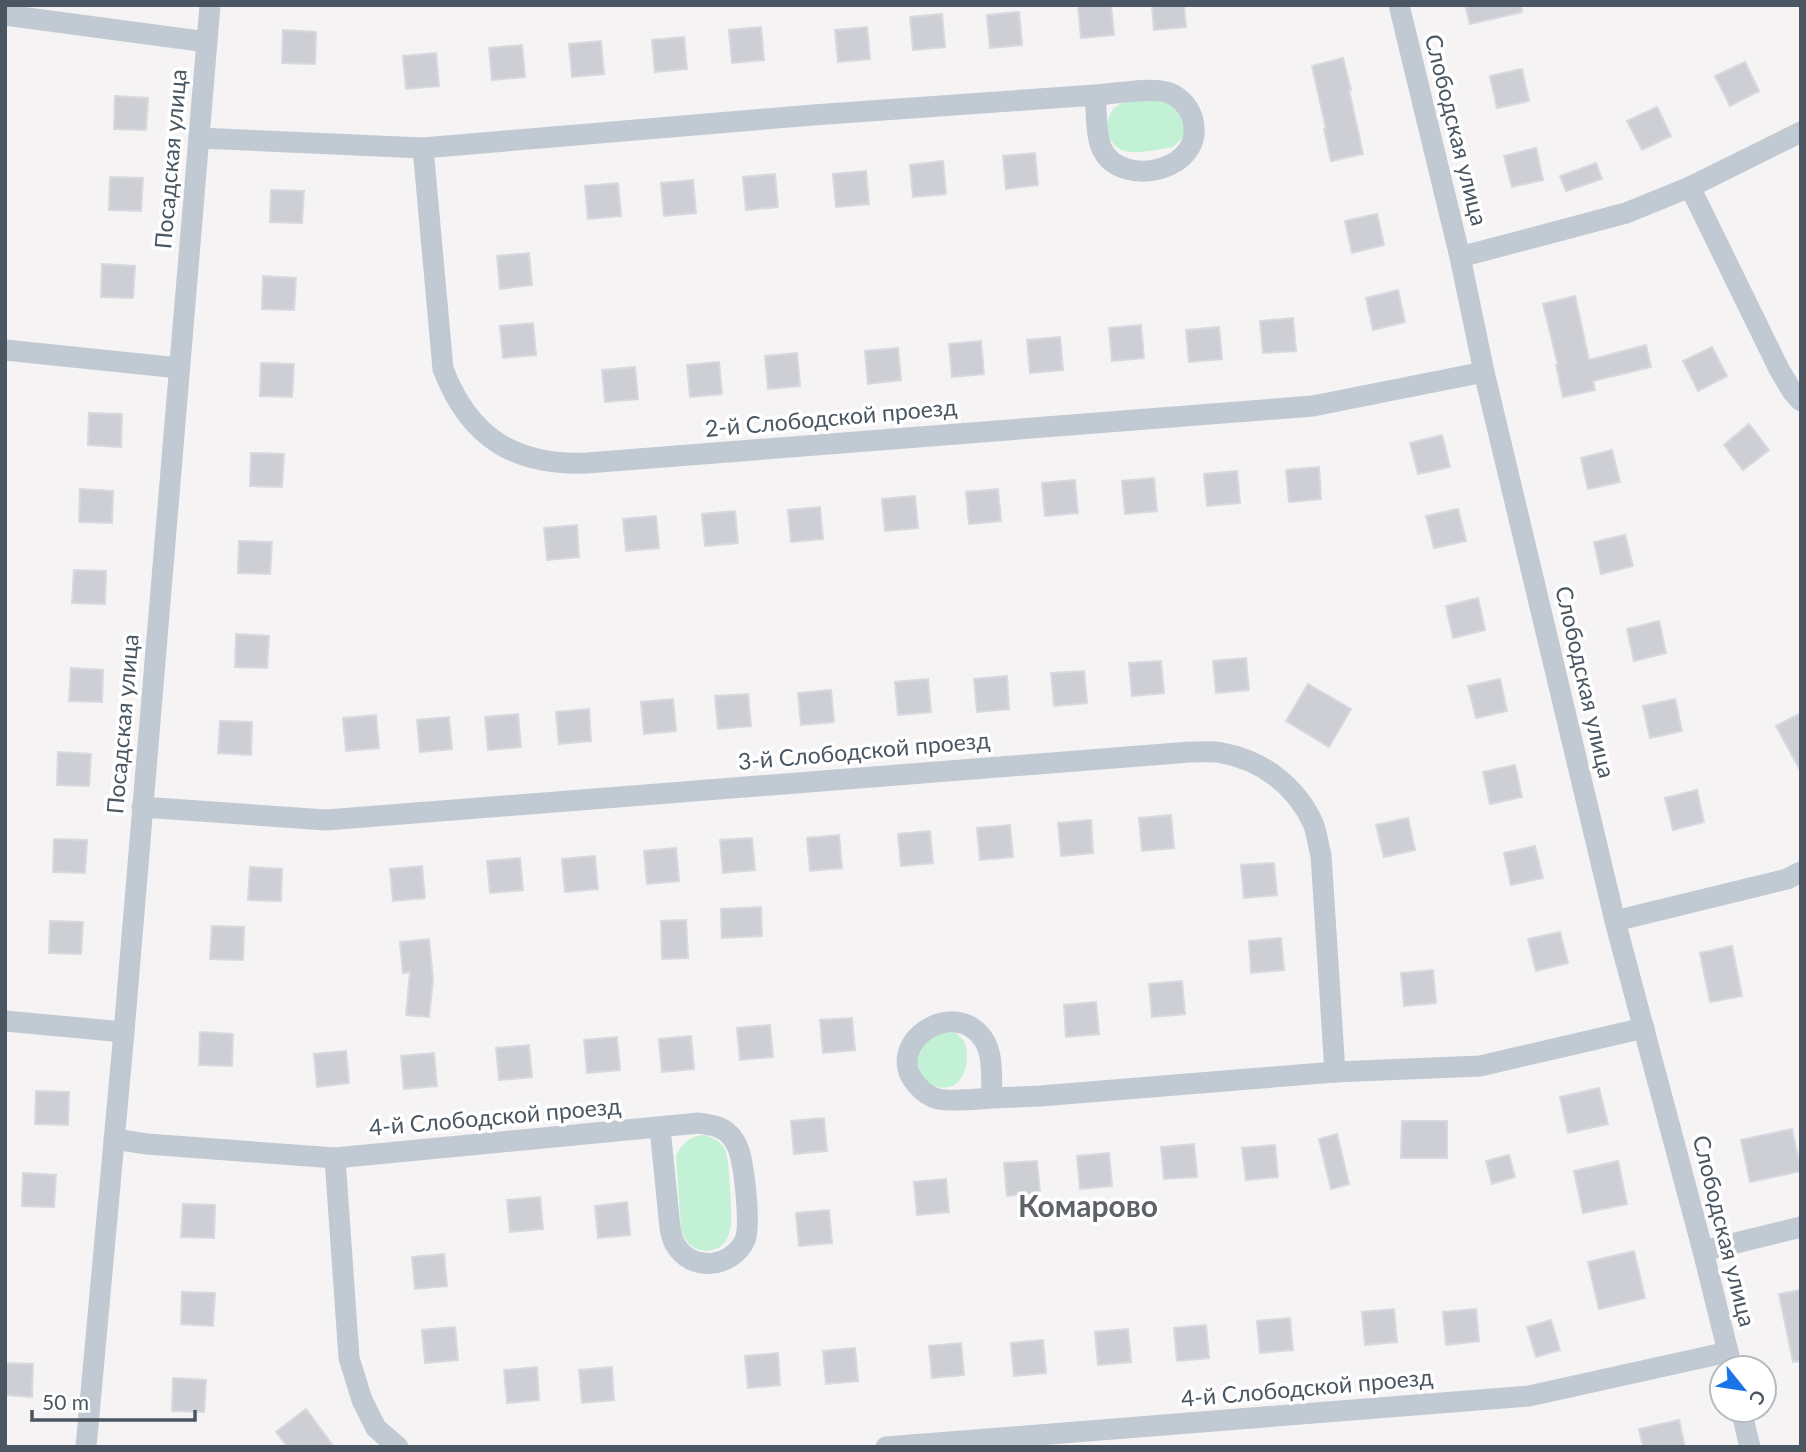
<svg xmlns="http://www.w3.org/2000/svg" width="1806" height="1452" viewBox="0 0 1806 1452" font-family="Lato,sans-serif">
<style>
.green{fill:#c3f1d5}
.building{fill:#cdcfd5;stroke:#d7d9de;stroke-width:2}
.lines{fill:none;stroke-linecap:round;stroke-linejoin:round}
.street{stroke:#c1cad2;stroke-width:21}
.labels{text-anchor:middle;stroke-width:7;stroke-linejoin:round;paint-order:stroke}
.street-label{font-size:23px;fill:#4a5661;stroke:#fff}
.district-label{font-size:30px;font-weight:bold;fill:#5f6368;stroke:#fff}
</style>
<rect width="100%" height="100%" fill="#f5f3f3"/>
<g class="green">
<path d="M1161,99l13,4 13,21 -4,13 -10,10c-13,2 -30,6 -44,5 -25,-3 -30,-39 -7,-49 9,-4 29,-3 39,-4z"/>
<path d="M955,1032c2,3 6,5 8,8 8,13 4,40 -11,46 -8,3 -15,1 -23,0 -8,-11 -16,-28 -10,-42 2,-4 5,-7 8,-10z"/>
<path d="M705,1135c10,4 17,7 21,17 3,9 6,61 5,72 0,4 -2,11 -4,15 -6,12 -23,15 -34,8 -6,-4 -9,-10 -12,-17l-5,-74c7,-14 14,-20 29,-21z"/>
</g>
<g class="building">
<polygon points="1078,5 1111,5 1114,35 1081,38"/>
<polygon points="1152,5 1184,5 1186,27 1154,30"/>
<polygon points="1465,5 1521,5 1522,12 1470,24"/>
<polygon points="1019,12 1022,45 990,48 987,15"/>
<polygon points="942,14 945,47 913,50 910,17"/>
<polygon points="761,27 764,60 732,63 729,30"/>
<polygon points="867,27 870,59 838,62 835,30"/>
<polygon points="283,30 316,32 315,64 282,63"/>
<polygon points="684,37 687,69 655,72 652,40"/>
<polygon points="601,41 604,74 572,77 569,44"/>
<polygon points="522,45 525,77 492,80 489,48"/>
<polygon points="436,53 439,86 406,89 403,56"/>
<polygon points="1343,58 1351,90 1349,90 1363,154 1331,161 1324,129 1326,129 1312,66"/>
<polygon points="1745,62 1759,91 1730,106 1715,76"/>
<polygon points="1522,69 1529,101 1497,108 1490,76"/>
<polygon points="115,96 148,98 146,130 114,129"/>
<polygon points="1657,107 1671,136 1642,150 1627,121"/>
<polygon points="1536,148 1543,180 1512,187 1504,156"/>
<polygon points="1035,153 1038,185 1006,189 1003,156"/>
<polygon points="943,161 946,194 913,197 910,165"/>
<polygon points="1596,163 1602,179 1566,191 1560,176"/>
<polygon points="866,171 869,204 836,207 833,174"/>
<polygon points="775,174 778,207 746,210 743,177"/>
<polygon points="110,177 143,178 141,211 109,210"/>
<polygon points="693,180 696,213 664,216 661,183"/>
<polygon points="618,183 621,216 588,219 585,186"/>
<polygon points="271,190 304,191 302,223 270,222"/>
<polygon points="1377,214 1384,245 1352,253 1345,221"/>
<polygon points="529,253 532,285 500,289 497,256"/>
<polygon points="102,264 135,266 133,298 101,297"/>
<polygon points="263,276 296,278 294,310 262,309"/>
<polygon points="1398,290 1405,322 1373,330 1366,298"/>
<polygon points="1575,296 1589,360 1646,345 1651,367 1593,381 1595,390 1563,397 1556,365 1558,365 1543,304"/>
<polygon points="1293,318 1296,351 1263,353 1260,321"/>
<polygon points="533,323 536,355 503,358 500,326"/>
<polygon points="1141,325 1144,358 1112,361 1109,328"/>
<polygon points="1219,327 1222,359 1189,362 1186,330"/>
<polygon points="1060,337 1063,370 1030,373 1027,340"/>
<polygon points="981,341 984,374 952,377 949,344"/>
<polygon points="1712,347 1727,376 1698,391 1683,361"/>
<polygon points="898,348 901,380 868,384 865,351"/>
<polygon points="797,353 800,386 768,389 765,356"/>
<polygon points="719,362 722,394 690,397 687,365"/>
<polygon points="261,363 294,364 292,397 260,396"/>
<polygon points="635,367 638,399 605,402 602,370"/>
<polygon points="89,413 122,414 121,447 88,445"/>
<polygon points="1749,424 1769,450 1743,470 1724,445"/>
<polygon points="1442,435 1450,467 1418,474 1410,443"/>
<polygon points="1612,450 1620,482 1588,489 1581,458"/>
<polygon points="251,453 284,454 282,487 250,486"/>
<polygon points="1319,467 1321,499 1289,502 1286,470"/>
<polygon points="1237,471 1240,503 1207,506 1204,474"/>
<polygon points="1154,478 1157,511 1125,514 1122,481"/>
<polygon points="1075,480 1078,513 1045,516 1042,483"/>
<polygon points="80,489 113,491 112,523 79,522"/>
<polygon points="998,489 1001,521 969,524 966,492"/>
<polygon points="915,496 918,528 885,531 882,499"/>
<polygon points="820,507 823,539 791,542 788,510"/>
<polygon points="1458,509 1466,541 1434,548 1426,516"/>
<polygon points="735,511 738,543 705,546 702,514"/>
<polygon points="656,516 659,548 626,551 623,519"/>
<polygon points="577,525 579,557 547,560 544,528"/>
<polygon points="1625,535 1633,566 1601,574 1594,542"/>
<polygon points="239,541 272,542 270,574 238,573"/>
<polygon points="74,570 106,571 105,604 72,603"/>
<polygon points="1478,598 1485,630 1453,638 1446,606"/>
<polygon points="1659,621 1666,653 1634,661 1627,629"/>
<polygon points="236,634 269,636 267,668 235,667"/>
<polygon points="1246,658 1249,690 1216,693 1213,661"/>
<polygon points="1161,661 1164,693 1132,696 1129,663"/>
<polygon points="71,668 103,670 102,702 69,701"/>
<polygon points="1084,671 1087,703 1054,706 1051,673"/>
<polygon points="1007,676 1009,709 977,712 974,679"/>
<polygon points="928,679 931,712 898,715 895,682"/>
<polygon points="1500,679 1507,711 1476,718 1468,686"/>
<polygon points="1308,684 1351,709 1329,747 1286,721"/>
<polygon points="831,690 834,722 801,725 798,693"/>
<polygon points="748,694 751,726 718,729 715,696"/>
<polygon points="673,699 676,731 644,734 641,702"/>
<polygon points="1675,699 1682,731 1650,738 1643,706"/>
<polygon points="589,709 591,741 559,744 556,712"/>
<polygon points="1801,713 1801,772 1776,726"/>
<polygon points="518,714 521,747 488,750 485,717"/>
<polygon points="376,715 379,748 346,751 343,718"/>
<polygon points="449,717 452,749 420,752 417,720"/>
<polygon points="220,721 252,722 251,755 218,753"/>
<polygon points="58,752 91,754 89,786 57,785"/>
<polygon points="1515,765 1522,797 1490,804 1483,772"/>
<polygon points="1697,790 1704,822 1673,830 1665,798"/>
<polygon points="1171,815 1174,848 1142,851 1139,818"/>
<polygon points="1408,818 1415,850 1384,857 1376,825"/>
<polygon points="1091,820 1093,853 1061,856 1058,823"/>
<polygon points="1010,825 1013,857 980,860 977,828"/>
<polygon points="930,831 933,863 901,866 898,834"/>
<polygon points="839,835 842,868 810,871 807,838"/>
<polygon points="752,838 755,870 723,873 720,840"/>
<polygon points="54,839 87,840 85,873 53,872"/>
<polygon points="1535,846 1543,878 1511,885 1504,853"/>
<polygon points="676,848 679,881 647,884 644,851"/>
<polygon points="595,856 598,889 565,892 562,859"/>
<polygon points="520,858 523,890 490,893 487,861"/>
<polygon points="1274,863 1277,895 1244,898 1241,865"/>
<polygon points="422,866 425,898 393,901 390,869"/>
<polygon points="250,867 282,869 281,901 248,900"/>
<polygon points="761,907 762,936 722,938 721,909"/>
<polygon points="686,920 688,958 662,959 661,921"/>
<polygon points="50,921 83,922 81,954 49,953"/>
<polygon points="212,926 244,927 243,960 210,959"/>
<polygon points="1560,932 1568,963 1536,971 1528,939"/>
<polygon points="1281,938 1284,970 1251,973 1249,941"/>
<polygon points="429,939 433,979 429,1017 406,1015 410,972 403,973 400,942"/>
<polygon points="1732,946 1742,996 1710,1002 1700,953"/>
<polygon points="1433,970 1436,1003 1404,1006 1401,973"/>
<polygon points="1182,981 1185,1014 1152,1017 1149,984"/>
<polygon points="1096,1002 1099,1034 1066,1037 1064,1005"/>
<polygon points="852,1018 855,1050 823,1053 820,1020"/>
<polygon points="770,1025 773,1057 740,1060 737,1028"/>
<polygon points="200,1032 233,1034 232,1066 199,1065"/>
<polygon points="691,1036 694,1069 662,1072 659,1039"/>
<polygon points="617,1037 620,1070 587,1073 584,1040"/>
<polygon points="529,1045 532,1077 499,1080 496,1048"/>
<polygon points="346,1051 349,1083 317,1087 314,1054"/>
<polygon points="434,1053 437,1086 404,1089 401,1056"/>
<polygon points="1599,1088 1608,1124 1568,1133 1560,1097"/>
<polygon points="36,1091 69,1092 68,1125 35,1124"/>
<polygon points="824,1118 827,1151 794,1154 791,1121"/>
<polygon points="1402,1121 1447,1121 1447,1158 1401,1158"/>
<polygon points="1792,1129 1801,1171 1750,1182 1741,1140"/>
<polygon points="1337,1134 1349,1184 1331,1189 1319,1139"/>
<polygon points="1194,1144 1197,1177 1164,1179 1161,1147"/>
<polygon points="1275,1145 1278,1177 1246,1180 1242,1148"/>
<polygon points="1109,1153 1112,1186 1080,1189 1077,1156"/>
<polygon points="1509,1155 1515,1177 1492,1184 1486,1161"/>
<polygon points="1037,1161 1040,1193 1007,1196 1004,1163"/>
<polygon points="1618,1161 1627,1204 1583,1213 1574,1171"/>
<polygon points="23,1173 56,1175 54,1207 22,1206"/>
<polygon points="946,1179 949,1212 917,1215 914,1182"/>
<polygon points="540,1197 543,1229 510,1232 507,1200"/>
<polygon points="627,1202 630,1235 598,1238 595,1206"/>
<polygon points="183,1204 215,1205 214,1238 181,1237"/>
<polygon points="829,1210 832,1243 799,1246 796,1213"/>
<polygon points="1634,1251 1645,1298 1599,1309 1588,1262"/>
<polygon points="444,1254 447,1286 415,1289 412,1257"/>
<polygon points="1801,1290 1801,1361 1793,1362 1779,1294"/>
<polygon points="182,1292 215,1293 213,1326 181,1324"/>
<polygon points="1394,1309 1397,1342 1365,1345 1362,1312"/>
<polygon points="1476,1309 1479,1341 1446,1345 1443,1312"/>
<polygon points="1290,1318 1293,1350 1260,1353 1257,1321"/>
<polygon points="1551,1320 1560,1350 1536,1357 1527,1327"/>
<polygon points="1206,1325 1209,1358 1177,1361 1174,1328"/>
<polygon points="455,1327 458,1360 425,1363 422,1330"/>
<polygon points="1128,1329 1131,1362 1098,1365 1095,1332"/>
<polygon points="1043,1340 1046,1373 1014,1376 1011,1343"/>
<polygon points="961,1343 964,1375 932,1378 929,1346"/>
<polygon points="855,1348 858,1381 826,1384 823,1351"/>
<polygon points="778,1353 780,1385 748,1388 745,1356"/>
<polygon points="5,1363 33,1364 32,1397 5,1395"/>
<polygon points="537,1367 539,1400 507,1403 504,1370"/>
<polygon points="612,1367 614,1400 582,1403 579,1370"/>
<polygon points="173,1378 206,1380 204,1412 172,1411"/>
<polygon points="306,1409 334,1447 288,1447 276,1432"/>
<polygon points="1679,1420 1685,1447 1643,1447 1639,1429"/>
</g>
<g class="lines">
<g class="street">
<polyline points="1399,5 1460,257 1484,372 1615,921 1703,1251 1732,1368"/>
<polyline points="5,15 207,42"/>
<path d="M199,138l224,10 390,-33 282,-20c2,17 0,38 7,54 19,41 107,22 90,-32 -4,-12 -14,-22 -26,-25 -18,-5 -52,2 -71,3"/>
<path d="M423,148l20,221c26,68 71,97 144,94l726,-57 171,-34"/>
<polyline points="1690,187 1779,369 1792,391 1801,401"/>
<polyline points="1460,257 1626,213 1690,187 1801,132"/>
<polyline points="5,350 179,368"/>
<path d="M142,807l184,13 864,-68c10,0 22,-1 32,1 40,7 74,33 91,70 4,10 5,22 8,32l14,217"/>
<polyline points="1615,921 1787,879 1801,872"/>
<polyline points="5,1021 124,1032"/>
<path d="M992,1098c-18,1 -37,4 -54,1 -9,-2 -16,-8 -22,-15 -34,-41 39,-89 68,-44 10,16 7,41 8,58l48,-2 295,-24 145,-6 164,-38"/>
<path d="M114,1139l33,5 188,14 364,-35c11,2 22,3 30,11 4,4 7,9 9,14 6,15 13,77 7,92 -13,28 -54,33 -70,4 -3,-5 -4,-11 -5,-16l-10,-100"/>
<polyline points="335,1158 349,1358 362,1400 376,1428 398,1447"/>
<polyline points="1703,1251 1801,1227"/>
<polyline points="1741,1410 1750,1447"/>
<polyline points="86,1447 124,1032 210,5"/>
<polyline points="886,1447 1529,1396 1728,1352"/>
</g>
</g>
<g class="labels">
<g class="street-label">
<text transform="translate(1456 130) rotate(76)" y="8">Слободская улица</text>
<text transform="translate(171 159) rotate(-85)" y="8">Посадская улица</text>
<text transform="translate(831 418) rotate(-5)" y="8">2-й Слободской проезд</text>
<text transform="translate(1585 682) rotate(77)" y="8">Слободская улица</text>
<text transform="translate(123 724) rotate(-85)" y="8">Посадская улица</text>
<text transform="translate(864 751) rotate(-5)" y="8">3-й Слободской проезд</text>
<text transform="translate(495 1117) rotate(-5)" y="8">4-й Слободской проезд</text>
<text transform="translate(1724 1231) rotate(76)" y="8">Слободская улица</text>
<text transform="translate(1307 1388) rotate(-5)" y="8">4-й Слободской проезд</text>
</g>
<g class="district-label">
<text x="1088" y="1217">Комарово</text>
</g>
</g>
<rect width="1806" height="1452" fill="none" stroke="#4a5661" stroke-width="14"/>
<g transform="translate(1743 1389) rotate(120)"><circle r="33" fill="#ffffff" stroke="#b7bbc0" stroke-width="2"/>
<path d="M0-5L12 26L0 18L-12 26Z" fill="#1a73e8"/>
<text y="-10" font-size="19" font-weight="bold" text-anchor="middle" fill="#4a5661">С</text>
</g>
<path d="M32 1410v10h163v-10" fill="none" stroke="#4a5661" stroke-width="3.5"/>
<text x="42" y="1410" font-size="21" fill="#4a5661" stroke="#ffffff" stroke-width="5" paint-order="stroke">50 m</text>
</svg>
